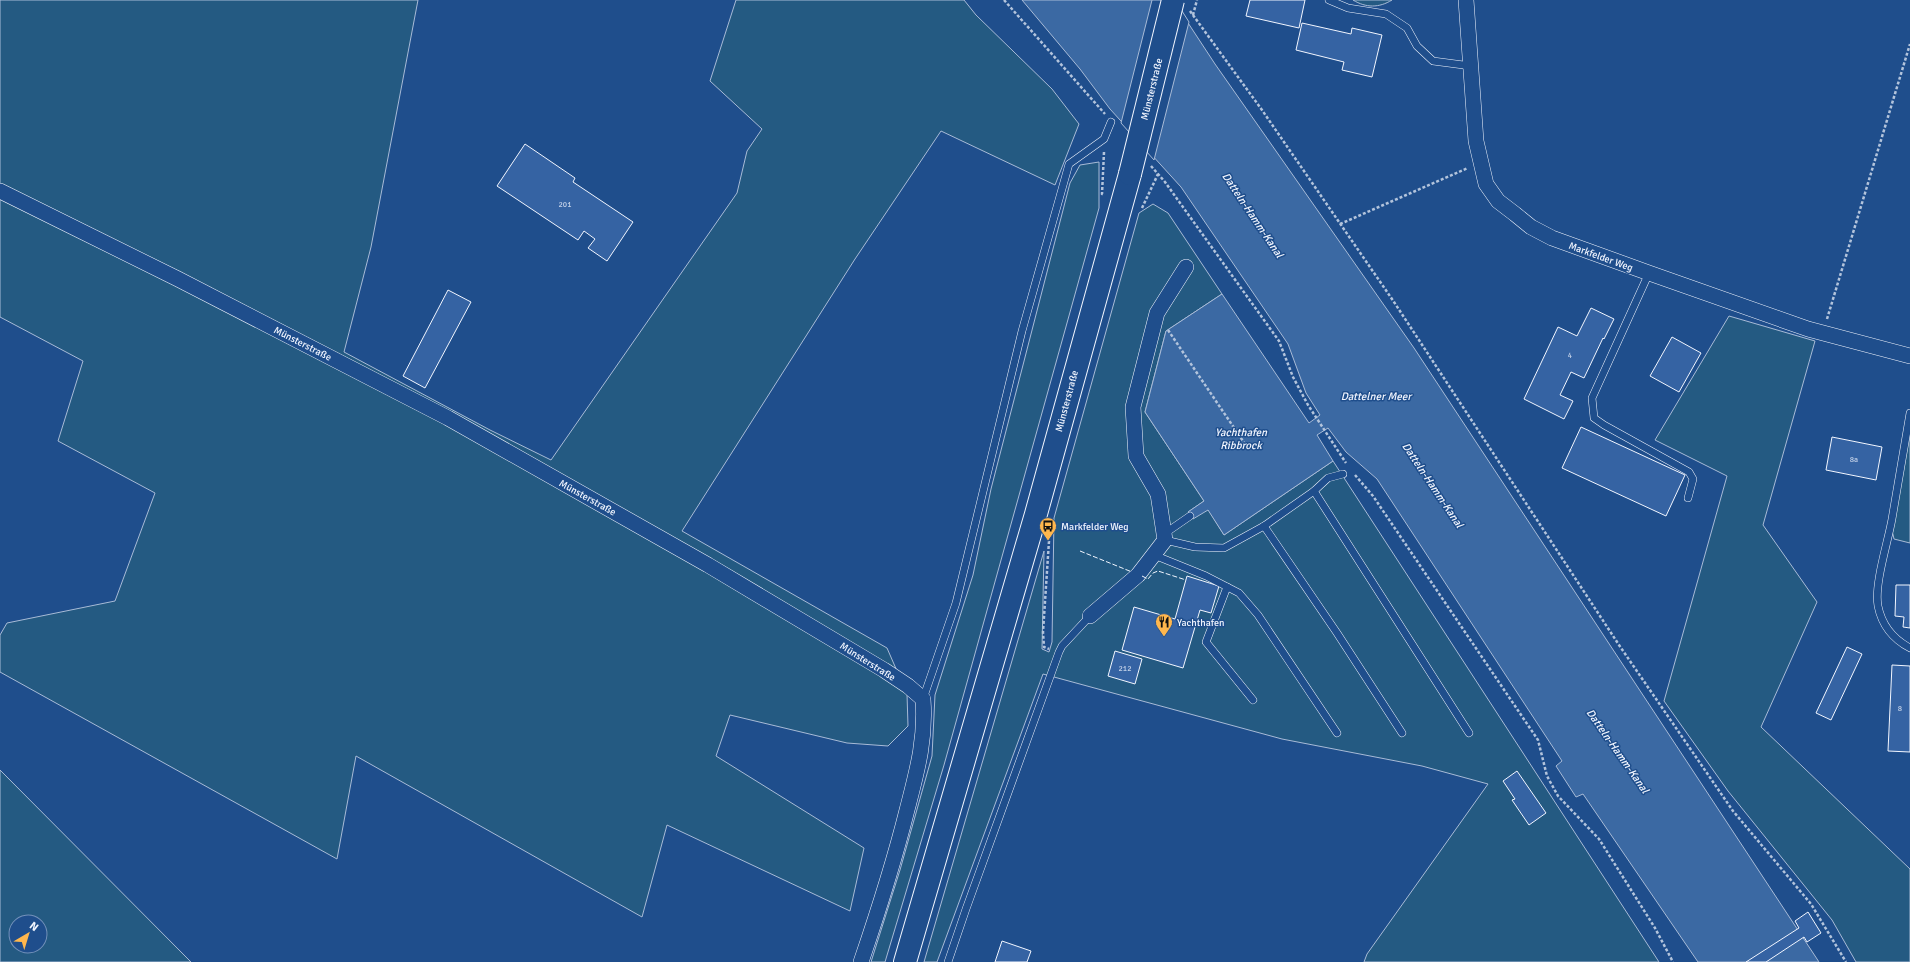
<svg xmlns="http://www.w3.org/2000/svg" width="1910" height="962" viewBox="0 0 1910 962" font-family="Signika,sans-serif">
<style>
.green{fill:#245a82;stroke:#a8bbd7;fill-rule:evenodd}
.water{fill:#3b69a3;stroke:#a8bbd7}
.pier{fill:#1f4e8c;stroke:#a8bbd7}
.building{fill:#3563a3;stroke:#f2f6ff}
.lines{fill:none;stroke-linecap:round;stroke-linejoin:round}
.lane-casing{stroke:#f2f6ff;stroke-width:8}
.street-casing{stroke:#f2f6ff;stroke-width:16}
.primary-casing{stroke:#f2f6ff;stroke-width:24}
.path{stroke:#b3c4dc;stroke-width:2.5;stroke-dasharray:3 2;stroke-linecap:butt}
.lane{stroke:#1f4e8c;stroke-width:7}
.street{stroke:#1f4e8c;stroke-width:15}
.primary{stroke:#1f4e8c;stroke-width:22}
.primary-bridge-casing{stroke:#f2f6ff;stroke-width:24;stroke-linecap:butt}
.primary-bridge{stroke:#1f4e8c;stroke-width:22}
.fence{stroke:#f2f6ff;stroke-width:1;stroke-dasharray:5 2;stroke-linecap:butt}
.labels{text-anchor:middle;stroke-width:3;stroke-linejoin:round;paint-order:stroke}
.number-label{font-size:8px;fill:#c3d1e8}
.street-label{font-size:10px;fill:#f2f6ff;stroke:#1f4e8c}
.poi-label{font-size:10px;fill:#f2f6ff;stroke:#1f4e8c;text-anchor:start}
.water-label{font-size:11px;font-style:italic;fill:#f2f6ff;stroke:#1f4e8c}
</style>
<rect width="100%" height="100%" fill="#1f4e8c"/>
<g class="green">
<polygon points="0,0 418,0 371,247 344,352 490,430 551,460 737,193 747,151 762,129 710,81 736,0 964,0 976,15 1052,89 1079,124 1055,185 941,131 855,259 682,531 887,648 907,694 908,726 888,746 847,743 730,715 716,756 864,848 850,911 667,825 642,917 356,756 337,859 0,672 0,635 7,623 115,601 155,493 58,441 83,361 0,317"/>
<path d="M1353,0h39c-13,8 -26,8 -39,0z"/>
<polygon points="1099,162 1099,208 944,765 885,962 871,962 900,870 932,756 935,695 973,575 991,489 1070,183 1080,165"/>
<polygon points="1153,204 1168,213 1222,294 1166,331 1145,412 1204,501 1188,512 1208,509 1224,535 1333,461 1659,962 1364,962 1367,954 1488,784 1422,766 1282,739 1043,674 937,962 924,962 1044,551 1042,649 1049,652 1052,642 1054,518 1139,213"/>
<polygon points="1729,316 1815,341 1763,525 1817,602 1761,727 1910,869 1910,962 1856,962 1832,920 1728,791 1664,701 1727,476 1655,440"/>
<polygon points="1910,424 1910,543 1894,539 1891,526"/>
<path d="M0,770l191,192h-191zM16,922h24v24h-24z"/>
</g>
<polygon class="water" points="1022,0 1173,0 1215,64 1414,348 1819,962 1698,962 1583,794 1576,797 1556,766 1562,761 1377,479 1346,452 1328,428 1317,435 1333,461 1224,535 1208,510 1193,519 1188,512 1204,501 1145,412 1166,331 1222,294 1309,423 1320,415 1306,393 1288,344 1181,187 1110,109 1080,69"/>
<polygon class="pier" points="1152,0 1175,0 1189,22 1154,160 1121,123"/>
<g class="building">
<polygon points="1250,0 1305,0 1299,28 1246,16"/>
<polygon points="1302,23 1351,34 1352,28 1382,35 1372,77 1342,70 1344,62 1296,50"/>
<polygon points="525,144 575,178 573,182 633,222 607,261 588,248 595,239 584,231 578,240 497,186"/>
<polygon points="448,290 471,302 425,388 403,376"/>
<polygon points="1591,308 1614,319 1604,339 1603,338 1584,378 1571,372 1560,395 1573,401 1564,419 1524,399 1558,327 1577,336"/>
<polygon points="1672,337 1701,353 1679,392 1650,376"/>
<polygon points="1581,427 1685,475 1666,516 1562,468"/>
<polygon points="1832,437 1882,447 1876,480 1826,470"/>
<polygon points="1187,576 1219,586 1211,613 1200,610 1183,668 1122,650 1134,607 1175,619"/>
<polygon points="1896,585 1910,585 1910,628 1903,627 1904,617 1895,616"/>
<polygon points="1847,647 1862,654 1831,720 1816,713"/>
<polygon points="1115,651 1142,659 1135,684 1108,676"/>
<polygon points="1892,665 1910,666 1910,752 1888,751"/>
<polygon points="1517,771 1546,813 1529,825 1512,800 1515,799 1503,781"/>
<polygon points="1808,912 1821,933 1807,942 1804,937 1766,962 1746,962 1799,928 1795,921"/>
<polygon points="1002,941 1031,951 1027,962 995,962"/>
</g>
<g class="lines">
<g class="lane-casing">
<g id="lane">
<polyline points="1329,0 1348,8 1386,14 1407,28 1417,46 1433,61 1471,66"/>
<polyline points="1649,273 1592,398 1594,418 1604,425 1689,472 1693,479 1688,498"/>
<path d="M1910,413c-6,35 -12,71 -18,106 -4,23 -18,65 -14,87 4,20 15,33 32,42"/>
<polyline points="1314,491 1469,733"/>
<polyline points="1264,526 1337,633 1402,733"/>
<polyline points="1164,534 1190,516"/>
<polyline points="1165,540 1195,547 1224,548 1264,526 1314,491 1328,478 1343,474"/>
<polyline points="1154,555 1206,576 1239,593 1258,615 1337,733"/>
<polyline points="1227,587 1206,642 1253,700"/>
<polyline points="923,699 956,603 1022,331 1069,164 1104,139 1111,122"/>
<polyline points="948,962 966,909 1059,652 1062,646 1090,616"/>
</g>
</g>
<g class="street-casing">
<g id="street">
<polyline points="1466,0 1476,141 1486,184 1498,201 1515,214 1531,227 1552,238 1649,273 1808,329 1910,356"/>
<path d="M0,191l178,88 270,139 260,147 176,105 24,16 15,13c3,41 -6,72 -16,111 -13,52 -29,102 -46,152"/>
<polyline points="1090,616 1138,575 1165,540 1158,494 1136,456 1133,407 1157,313 1186,267"/>
</g>
</g>
<g class="primary-casing">
<polyline id="primary" points="905,962 1036,514 1130,174"/>
</g>
<g class="path">
<polyline points="1004,0 1105,114"/>
<polyline points="1190,11 1262,110 1394,302 1619,645 1733,811 1811,904 1846,962"/>
<polyline points="1193,15 1197,0"/>
<polyline points="1104,152 1102,194 1104,195"/>
<polyline points="1151,166 1165,182 1279,341 1293,377 1308,405 1346,463"/>
<polyline points="1142,208 1158,174"/>
<polyline points="1340,224 1468,168"/>
<polyline points="1827,319 1910,44"/>
<polyline points="1168,330 1249,450"/>
<polyline points="1355,475 1373,496 1538,740 1547,776 1558,796 1599,839 1655,928 1673,962"/>
<polyline points="1049,541 1043,632 1044,647 1049,649"/>
</g>
<use href="#lane" class="lane"/>
<use href="#street" class="street"/>
<use href="#primary" class="primary"/>
<g class="primary-bridge-casing">
<polyline id="primary-bridge" points="1130,174 1173,0"/>
</g>
<use href="#primary-bridge" class="primary-bridge"/>
<g class="fence">
<polyline points="1080,551 1132,572"/>
<polyline points="1142,576 1148,579 1153,573 1158,571 1186,580"/>
</g>
</g>
<defs>
<g id="bus-pin" transform="scale(0.9)"><path d="M0 17L-7.5 6A9.5 9.5 0 1 1 7.5 6Z" fill="#ffb74d" stroke="#1f4e8c"/><path d="M-5-6H5V4H4V6H2V4H-2V6H-4V4H-5ZM-3.5-4V0h7V-4ZM-3.5 1.2v1.5H-2V1.2ZM2 1.2v1.5H3.5V1.2Z" fill="#111"/></g>
<g id="restaurant-pin" transform="scale(0.9)"><path d="M0 17L-7.5 6A9.5 9.5 0 1 1 7.5 6Z" fill="#ffb74d" stroke="#1f4e8c"/><path d="M-5-6h1v4h1v-4h1v4h1v-4h1v5L-1.5 .5V6h-2V.5L-5-1ZM5-6V6H3V1.5H1.5Q1.5-4 5-6Z" fill="#111"/></g>
</defs>
<g fill-rule="evenodd">
<use href="#bus-pin" x="1048" y="526"/>
<use href="#restaurant-pin" x="1164" y="622"/>
</g>
<g class="labels">
<g class="number-label">
<text x="565" y="207">201</text>
<text x="1570" y="358">4</text>
<text x="1854" y="462">8a</text>
<text x="1125" y="671">212</text>
<text x="1900" y="711">8</text>
</g>
<g class="street-label">
<text transform="translate(1151 89) rotate(-76)" y="4">Münsterstraße</text>
<text transform="translate(1601 256) rotate(20)" y="4">Markfelder Weg</text>
<text transform="translate(303 343) rotate(27)" y="4">Münsterstraße</text>
<text transform="translate(1066 401) rotate(-75)" y="4">Münsterstraße</text>
<text transform="translate(588 497) rotate(29)" y="4">Münsterstraße</text>
<text transform="translate(868 661) rotate(32)" y="4">Münsterstraße</text>
</g>
<g class="poi-label">
<text x="1061" y="530">Markfelder Weg</text>
<text x="1177" y="626">Yachthafen</text>
</g>
<g class="water-label">
<text transform="translate(1253 215) rotate(56)" y="4">Datteln-Hamm-Kanal</text>
<text x="1376" y="400">Dattelner Meer</text>
<text x="1241" y="436">Yachthafen<tspan x="1241" dy="13">Ribbrock</tspan></text>
<text transform="translate(1433 485) rotate(56)" y="4">Datteln-Hamm-Kanal</text>
<text transform="translate(1618 751) rotate(55)" y="4">Datteln-Hamm-Kanal</text>
</g>
</g>
<g transform="translate(28 934) rotate(38)"><circle r="19" fill="#1f4e8c" stroke="#7391ba"/>
<path d="M0-3L7 15L0 10L-7 15Z" fill="#ffb74d"/>
<text y="-6" font-size="11" font-weight="bold" text-anchor="middle" fill="#f2f6ff">N</text>
</g>
</svg>
